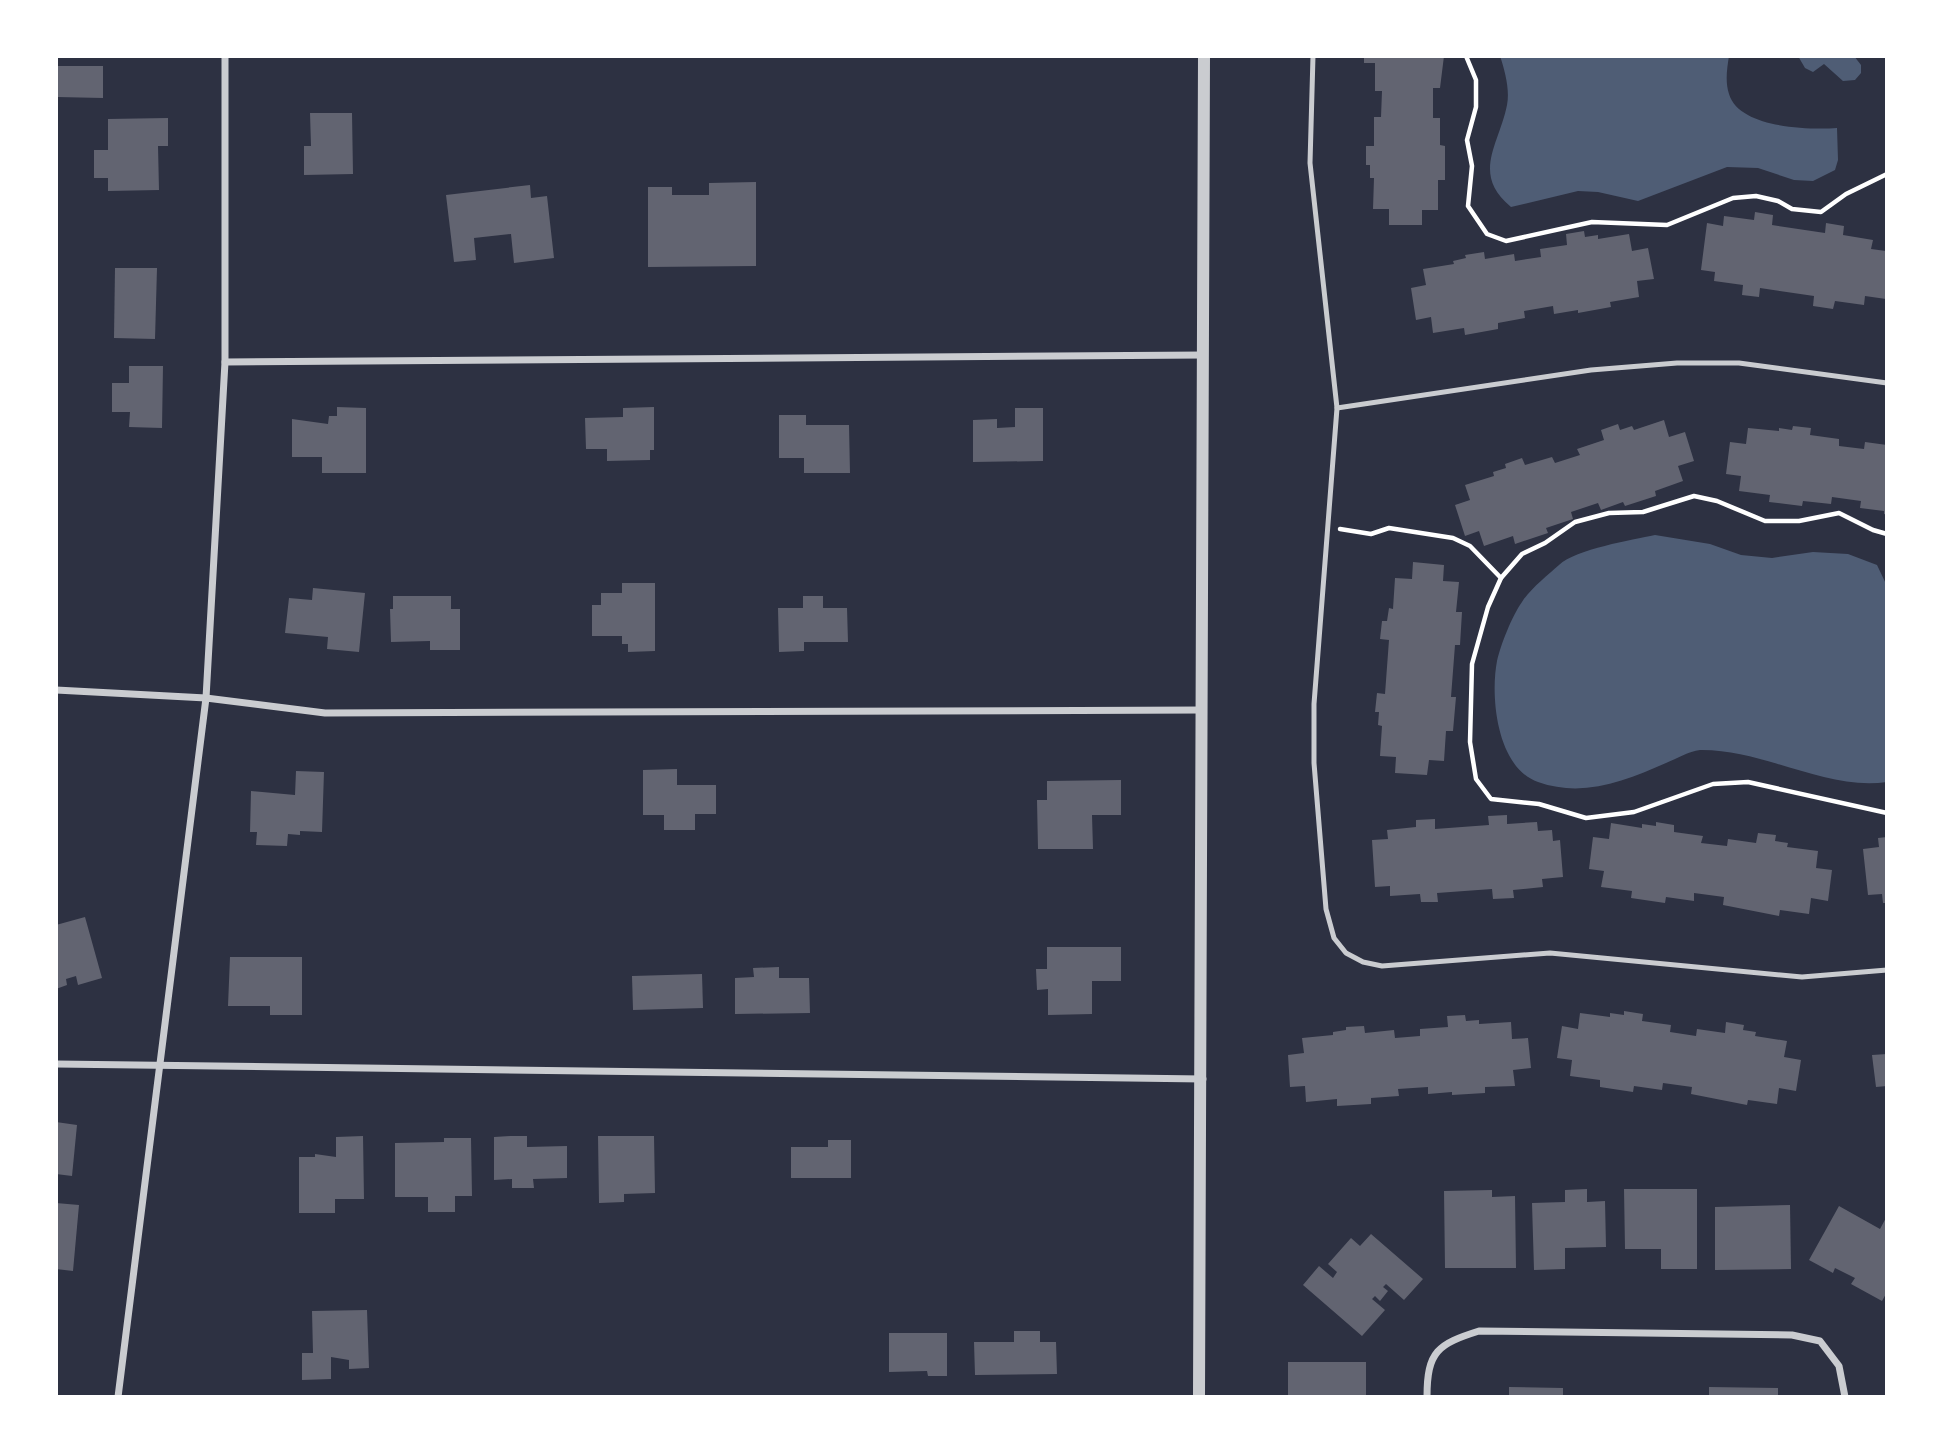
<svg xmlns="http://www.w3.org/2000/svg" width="1943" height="1453" viewBox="0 0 1943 1453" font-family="'Asap Condensed',sans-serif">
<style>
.water{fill:#4f5d75}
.building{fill:#626471}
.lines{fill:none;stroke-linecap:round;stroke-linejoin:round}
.path{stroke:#fff;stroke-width:4.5}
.service{stroke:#caccd0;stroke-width:5}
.minor{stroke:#caccd0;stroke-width:7}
.tertiary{stroke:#caccd0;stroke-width:12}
</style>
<rect width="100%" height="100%" fill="#2d3142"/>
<g class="water">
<path d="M1500,56h229c-2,13 -4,25 0,38 10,34 79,36 108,34l1,32 -3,10 -22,11 -19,-1 -36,-12 -31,-1 -89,34 -40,-9 -20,-1 -67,16c-40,-33 -12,-62 -4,-102 3,-15 -2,-34 -7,-49z"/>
<polygon points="1798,56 1854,56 1861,65 1861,73 1855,80 1843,81 1824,64 1813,72 1805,68"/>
<path d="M1655,535l55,9 31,11 31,3 41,-6 35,2 29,11 10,21v196c-61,9 -123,-33 -187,-32 -11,1 -24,9 -34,13 -41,18 -83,35 -128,19 -41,-14 -48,-85 -41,-121 4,-17 15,-45 25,-59 8,-13 26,-27 37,-37 17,-16 73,-25 96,-30z"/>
</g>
<g class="building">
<polygon points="1364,56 1444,56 1440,88 1433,88 1433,118 1440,118 1440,145 1445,146 1445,180 1438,180 1438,210 1422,210 1422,225 1389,225 1389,209 1373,209 1374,178 1370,178 1370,165 1366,165 1366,146 1374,146 1374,117 1381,117 1382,91 1375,91 1375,63 1364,63"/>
<polygon points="57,66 103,66 103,98 57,97"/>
<polygon points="310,113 352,113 353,174 304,175 304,146 311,146"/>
<polygon points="168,118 168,146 158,146 159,190 108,191 108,178 94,178 94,150 108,150 108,119"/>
<polygon points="756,182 756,266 648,267 648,187 672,187 672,195 709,195 709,183"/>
<polygon points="530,185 531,198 547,196 554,258 514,263 511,234 474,238 476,260 454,262 446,195"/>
<polygon points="1755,212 1773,215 1772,225 1825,233 1826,223 1844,226 1843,235 1873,240 1871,249 1886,251 1886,299 1865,296 1864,305 1835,301 1833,309 1813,306 1814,296 1760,288 1759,297 1742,295 1743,285 1714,281 1715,272 1701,270 1707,223 1723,226 1724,216 1754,220"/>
<polygon points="1584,231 1585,237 1598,235 1598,239 1629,234 1632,251 1648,248 1654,279 1637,281 1639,297 1610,302 1611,307 1578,313 1578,310 1554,314 1553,306 1524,311 1525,318 1498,323 1498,329 1465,335 1464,328 1433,333 1431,317 1416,320 1411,288 1426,285 1423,269 1454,264 1453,261 1466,258 1465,255 1484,252 1485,259 1514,254 1515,261 1541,257 1540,249 1567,245 1566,234"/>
<polygon points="115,268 157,268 155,339 114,338"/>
<polygon points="129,366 163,366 162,428 129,427 130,412 112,412 112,383 129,383"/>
<polygon points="337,407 366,408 366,473 322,473 322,457 292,457 292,419 328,424 329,416 337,416"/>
<polygon points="654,407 654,450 650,450 650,460 607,461 607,449 586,449 585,418 623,417 623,408"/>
<polygon points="1015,408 1043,408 1043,461 973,462 973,420 997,419 997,428 1015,427"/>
<polygon points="779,415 806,415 806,425 849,425 850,473 804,473 804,458 779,458"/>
<polygon points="1664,420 1669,437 1685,432 1694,461 1678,466 1683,481 1655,491 1656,496 1625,506 1623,502 1601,510 1598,503 1571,512 1573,519 1546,528 1548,533 1515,544 1513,536 1484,546 1479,531 1465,536 1455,505 1470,500 1465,485 1494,476 1493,472 1506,468 1505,464 1522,458 1525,465 1552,457 1555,463 1580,455 1577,449 1604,440 1601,430 1618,424 1620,430 1632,426 1634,430"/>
<polygon points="1793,426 1811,428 1810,435 1839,439 1839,446 1864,449 1865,442 1887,445 1887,515 1884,514 1884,511 1860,508 1861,501 1832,497 1831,504 1803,501 1802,506 1769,502 1770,495 1739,491 1741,476 1726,474 1730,442 1746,444 1748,428 1779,431 1779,428 1792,430"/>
<polygon points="1413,562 1444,565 1443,581 1459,582 1456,612 1462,612 1460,645 1455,645 1451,697 1456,697 1453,731 1446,731 1444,761 1429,760 1427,775 1395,773 1396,757 1380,756 1382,726 1378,725 1379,712 1375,712 1377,693 1385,694 1389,640 1380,639 1382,621 1387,621 1389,608 1393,609 1395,578 1412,579"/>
<polygon points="622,583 655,583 655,651 628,652 628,644 622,644 622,636 592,636 592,605 601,605 601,593 622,593"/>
<polygon points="313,588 365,593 359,652 327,649 328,637 285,633 289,598 312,600"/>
<polygon points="393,596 451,596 451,609 460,609 460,650 430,650 430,641 391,642 390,609 393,609"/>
<polygon points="803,596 823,596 823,608 847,608 848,642 804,642 804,651 779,652 778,608 803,608"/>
<polygon points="677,769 677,785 716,785 716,814 695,814 695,830 664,830 664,815 643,815 643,770"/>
<polygon points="296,771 324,772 322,832 300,831 300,835 288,834 287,846 256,845 257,832 250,832 251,791 295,795"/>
<polygon points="1121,780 1121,815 1092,815 1093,849 1038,849 1037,800 1047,800 1047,781"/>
<polygon points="1507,815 1507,824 1537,822 1538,831 1552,830 1553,841 1560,840 1563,877 1542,879 1543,887 1513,890 1514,898 1493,899 1492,889 1437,893 1438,902 1421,902 1420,894 1390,896 1390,886 1375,887 1372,840 1388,839 1387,830 1416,827 1416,820 1435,819 1435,829 1489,825 1488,816"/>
<polygon points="1656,822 1674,825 1674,832 1703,836 1701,843 1727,846 1728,839 1756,843 1758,833 1776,835 1775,841 1788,843 1787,847 1818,851 1816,868 1832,870 1828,901 1811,898 1809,914 1780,910 1779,916 1723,905 1724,897 1694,893 1694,901 1666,897 1665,903 1631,898 1632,891 1601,887 1604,871 1589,869 1593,837 1609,839 1611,823 1642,828 1642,824 1656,826"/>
<polygon points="1887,837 1887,903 1883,903 1882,894 1868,895 1863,849 1879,847 1878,838"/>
<polygon points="85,917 102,978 78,985 76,976 66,979 67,985 56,989 56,925"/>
<polygon points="1047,947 1121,947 1121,981 1092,981 1092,1014 1048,1015 1048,989 1037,990 1036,969 1047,969"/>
<polygon points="230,957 302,957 302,1015 270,1015 270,1006 228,1006"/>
<polygon points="779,967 779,978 809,978 810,1013 735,1014 735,978 754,977 753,968"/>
<polygon points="702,974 703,1008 633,1010 632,976"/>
<polygon points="1624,1011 1643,1014 1642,1021 1671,1025 1670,1032 1696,1036 1697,1029 1725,1033 1726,1022 1744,1025 1743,1030 1756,1032 1755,1036 1787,1041 1784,1057 1801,1060 1796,1091 1779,1088 1777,1104 1748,1100 1747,1105 1691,1094 1692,1087 1663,1083 1662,1090 1634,1086 1633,1092 1600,1087 1600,1080 1570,1076 1572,1060 1557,1058 1562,1026 1578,1029 1580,1013 1610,1017 1610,1013 1624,1015"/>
<polygon points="1465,1015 1466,1021 1479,1020 1479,1024 1511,1022 1512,1039 1528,1038 1531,1068 1513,1070 1515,1086 1485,1087 1485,1093 1452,1095 1452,1092 1428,1094 1428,1087 1398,1089 1399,1096 1371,1098 1371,1104 1337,1106 1337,1099 1306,1102 1305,1086 1290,1087 1288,1055 1304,1053 1302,1038 1333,1035 1333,1032 1346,1030 1346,1027 1364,1026 1365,1033 1394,1030 1395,1038 1420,1036 1420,1029 1448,1027 1447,1016"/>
<polygon points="1887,1054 1887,1086 1876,1087 1872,1055"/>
<polygon points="56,1122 77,1125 72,1176 56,1174"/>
<polygon points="363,1136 364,1199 335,1199 335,1213 299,1213 299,1157 315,1157 315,1154 336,1157 336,1137"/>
<polygon points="510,1136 527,1136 527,1147 567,1146 567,1178 533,1179 534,1188 512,1188 512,1179 494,1180 494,1137"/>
<polygon points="598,1136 654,1136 655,1193 624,1194 624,1202 599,1203"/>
<polygon points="444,1138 471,1138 472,1196 455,1196 455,1212 428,1212 428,1197 395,1197 395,1143 444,1142"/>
<polygon points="828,1140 851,1140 851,1178 791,1178 791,1147 828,1147"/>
<polygon points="1587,1189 1587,1202 1605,1201 1606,1247 1565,1248 1565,1269 1534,1270 1532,1203 1565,1202 1565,1190"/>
<polygon points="1624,1189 1697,1189 1697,1269 1661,1269 1661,1249 1625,1249"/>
<polygon points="1492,1190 1492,1197 1515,1196 1516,1268 1445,1268 1444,1191"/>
<polygon points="56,1203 79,1205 73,1271 56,1269"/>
<polygon points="1790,1205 1791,1269 1715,1270 1715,1207"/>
<polygon points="1839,1206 1880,1229 1887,1216 1887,1292 1882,1301 1851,1284 1855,1278 1835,1268 1833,1273 1809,1260"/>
<polygon points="1371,1234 1423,1279 1404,1300 1386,1284 1383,1287 1388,1291 1380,1301 1375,1296 1372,1299 1385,1310 1362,1336 1303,1285 1319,1266 1333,1278 1337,1272 1328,1264 1351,1238 1360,1246"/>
<polygon points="367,1310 369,1368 349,1369 349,1360 331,1357 331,1379 302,1380 302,1353 313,1353 312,1311"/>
<polygon points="1014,1331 1040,1331 1040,1342 1056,1342 1057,1374 975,1375 974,1342 1014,1342"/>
<polygon points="889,1333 947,1333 947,1376 928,1376 927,1371 889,1372"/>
<rect x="1288" y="1362" width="78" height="35"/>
<polygon points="1509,1387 1563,1388 1563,1397 1509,1397"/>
<polygon points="1709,1387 1778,1388 1778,1397 1709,1397"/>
</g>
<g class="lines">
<g class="path">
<polyline points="1466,56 1476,80 1476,107 1467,140 1472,166 1468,206 1487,234 1506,241 1592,222 1667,225 1733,198 1756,196 1778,201 1792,209 1821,212 1846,194 1887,174"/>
<polyline points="1340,529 1371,534 1389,528 1453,538 1470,546 1501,578"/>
<polyline points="1887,534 1873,530 1839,513 1799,521 1765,521 1717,501 1694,496 1643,512 1609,513 1575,522 1545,543 1522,554 1501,578 1488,607 1472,664 1470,742 1476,779 1491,799 1539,804 1586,818 1634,812 1713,784 1748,782 1887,813"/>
</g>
<g class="service">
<polyline points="1313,56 1310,163 1337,408 1314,704 1314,763 1326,909 1334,938 1346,953 1363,962 1382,966 1550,953 1802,977 1887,970"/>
<polyline points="1337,408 1591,370 1677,363 1739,363 1887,383"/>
</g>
<g class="minor">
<polyline points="225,362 1204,355"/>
<polyline points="56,690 206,698 325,713 1202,710"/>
<polyline points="56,1064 1203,1079"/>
<polyline points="118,1397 206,698 225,362 225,56"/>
<path d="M1427,1397c0,-46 11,-53 52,-66l313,4 28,6 19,25 6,31"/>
</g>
<polyline class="tertiary" points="1199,1397 1204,56"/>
</g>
<rect width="1943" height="1453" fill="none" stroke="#ffffff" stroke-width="116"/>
</svg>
